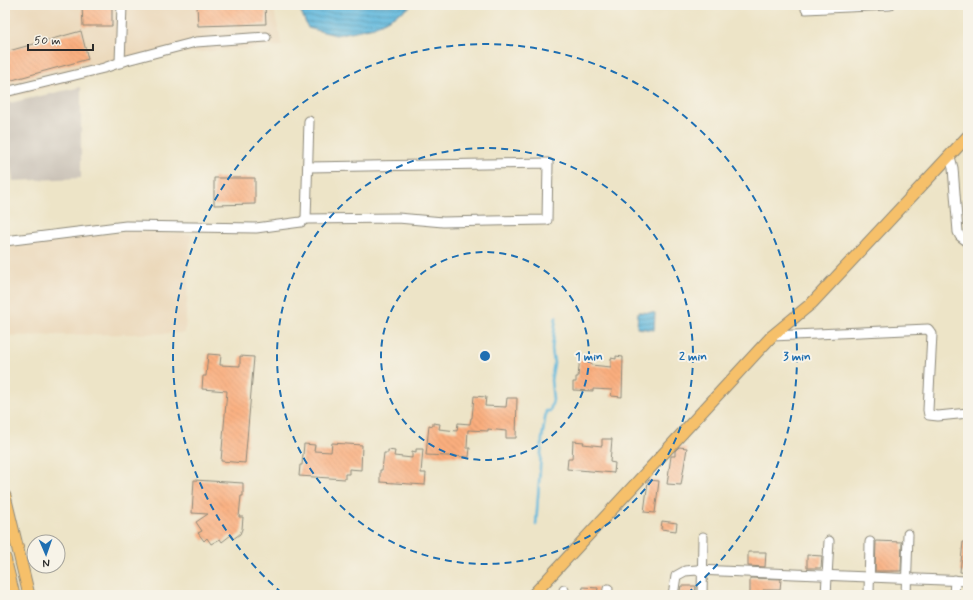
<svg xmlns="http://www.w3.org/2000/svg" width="973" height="600" viewBox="0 0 973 600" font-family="Mynerve,sans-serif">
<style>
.built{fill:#ebd8ba}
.industrial{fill:#cbc3b8}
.water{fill:url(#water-rules);stroke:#467284}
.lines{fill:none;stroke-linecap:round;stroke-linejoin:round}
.stream{stroke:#60b8dd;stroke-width:2.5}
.building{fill:url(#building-back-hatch)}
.minor-casing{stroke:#8c8879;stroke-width:11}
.major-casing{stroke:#8c8879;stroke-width:13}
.minor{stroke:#fff;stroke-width:9}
.major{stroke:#f6c06b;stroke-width:11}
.ring{fill:none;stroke:#1f6fb2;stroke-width:2;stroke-dasharray:7 5}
.centre{fill:#1f6fb2;stroke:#f7f3e8;stroke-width:2}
.ring-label{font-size:12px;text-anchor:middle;font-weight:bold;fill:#1f6fb2;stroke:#f7f3e8;stroke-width:4;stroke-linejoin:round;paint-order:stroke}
</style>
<defs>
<pattern id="water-rules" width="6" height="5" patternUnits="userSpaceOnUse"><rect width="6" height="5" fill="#60b8dd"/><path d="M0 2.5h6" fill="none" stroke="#4f96b3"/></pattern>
<pattern id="building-back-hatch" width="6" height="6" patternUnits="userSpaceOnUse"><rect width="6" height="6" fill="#faae7e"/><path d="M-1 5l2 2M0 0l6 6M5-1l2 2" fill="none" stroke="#d6966d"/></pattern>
</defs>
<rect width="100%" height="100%" fill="#f7f3e8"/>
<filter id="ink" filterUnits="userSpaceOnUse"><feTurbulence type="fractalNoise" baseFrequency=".025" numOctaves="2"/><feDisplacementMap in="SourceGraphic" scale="8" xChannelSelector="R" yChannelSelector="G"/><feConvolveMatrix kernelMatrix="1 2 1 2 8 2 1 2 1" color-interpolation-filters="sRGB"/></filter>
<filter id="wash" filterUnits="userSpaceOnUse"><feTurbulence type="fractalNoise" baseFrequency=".012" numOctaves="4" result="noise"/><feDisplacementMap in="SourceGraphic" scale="16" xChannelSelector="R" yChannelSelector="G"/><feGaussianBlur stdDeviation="0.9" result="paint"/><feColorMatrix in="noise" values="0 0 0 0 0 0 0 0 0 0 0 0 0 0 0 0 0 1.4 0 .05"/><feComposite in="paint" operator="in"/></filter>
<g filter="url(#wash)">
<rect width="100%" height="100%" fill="#ede4c7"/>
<g class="built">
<polygon points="5,5 273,5 282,46 173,54 5,99"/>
<polygon points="132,231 191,234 185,333 5,336 5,246"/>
</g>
<polygon class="industrial" points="81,87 81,178 13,181 10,161 5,161 5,104"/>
<g class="water">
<polygon points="298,5 412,5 407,9 374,27 336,35 308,28"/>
<polygon points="638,312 655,313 654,330 637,328"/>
</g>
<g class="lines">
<polyline class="stream" points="536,525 542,439 546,411 550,411 553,400 551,380 554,363 552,349 556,317"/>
</g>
<g id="blocks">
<g class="building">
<polygon points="82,5 112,5 112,26 83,26"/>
<polygon points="197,5 265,5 266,24 198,26"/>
<polygon points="81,31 88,59 5,82 5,52"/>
<polygon points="214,178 255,178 255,204 214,205"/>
<polygon points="208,354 221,355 220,365 240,366 240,356 254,357 245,463 221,461 227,391 202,389 203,376 206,376"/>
<polygon points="580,356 592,357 591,365 611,367 611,358 616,359 616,356 623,357 622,397 611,396 612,390 593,389 593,391 573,390 573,382 576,382 576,377 578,377"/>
<polygon points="474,396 486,397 485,406 506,407 507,398 517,398 516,438 506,438 506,431 488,429 488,431 468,430 467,448 470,448 469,457 426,455 429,425 433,426 433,423 440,424 439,429 457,431 458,423 470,424 471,418 472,418"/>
<polygon points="602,439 612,439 610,462 615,463 614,473 567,469 568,459 572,459 573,441 584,442 583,444 602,446"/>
<polygon points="332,443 362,445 361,470 349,469 349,474 345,474 345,479 299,476 300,465 302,465 304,444 315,445 314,451 331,452"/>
<polygon points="679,447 687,448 681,485 667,484 671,456 675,456 675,451"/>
<polygon points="416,449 423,449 421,473 426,473 425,485 380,482 380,470 382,470 384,453 388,453 388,450 395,451 394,456 412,458 412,451 416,452"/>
<polygon points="194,480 243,483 243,496 241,496 239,517 243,517 242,529 240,534 233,539 231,535 222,542 220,539 211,544 207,538 204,541 198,533 202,531 196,522 208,514 192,513"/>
<polygon points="649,480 659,481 655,513 644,512 648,481"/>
<polygon points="662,521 677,523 676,531 661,529"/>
<polygon points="876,541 902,542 901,571 875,571"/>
<polygon points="963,542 968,542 968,573 960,572"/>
<polygon points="748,552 766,552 765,567 748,566"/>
<polygon points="807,555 822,556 821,568 807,568"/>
<polygon points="750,578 781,579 780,590 763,590 763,595 750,595"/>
<polygon points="681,586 696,586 695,595 679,595"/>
<polygon points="583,587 598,588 597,595 582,595"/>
</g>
</g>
</g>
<g filter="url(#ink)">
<use href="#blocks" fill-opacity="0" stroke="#8c8879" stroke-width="1"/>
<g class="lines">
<g class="minor-casing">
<g id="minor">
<polyline points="806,5 806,9 890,5"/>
<polyline points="120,63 122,5"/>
<polyline points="5,92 104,68 127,60 196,42 266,37"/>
<polyline points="950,157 953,168 958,232 960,236 968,242"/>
<polyline points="306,219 309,121"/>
<polyline points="5,241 126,226 256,228 301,222 306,219 398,218 443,222 547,220 548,163 308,167"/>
<polyline points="772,336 928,329 932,334 928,410 929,415 938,416 968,413"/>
<polyline points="563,595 564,590"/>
<polyline points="607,595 608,589"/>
<polyline points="673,595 676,576 685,571 697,570 968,581"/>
<polyline points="702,595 703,537"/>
<polyline points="826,595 829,541"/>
<polyline points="869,595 870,542"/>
<polyline points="906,595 908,534"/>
<polyline points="954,595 955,580"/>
</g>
</g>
<g class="major-casing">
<g id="major">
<polyline points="5,496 29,595"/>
<polyline points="5,558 14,595"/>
<polyline points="533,595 772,336 812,303 968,136"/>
</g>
</g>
<use href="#minor" class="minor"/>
<use href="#major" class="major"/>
</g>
</g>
<g class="ring">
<circle cx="485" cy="356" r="104"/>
<circle cx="485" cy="356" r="208"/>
<path d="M282 593A312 312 0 1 1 688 593"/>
</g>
<circle cx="485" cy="356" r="6" class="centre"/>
<g class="ring-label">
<text x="589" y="360">1 min</text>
<text x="693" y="360">2 min</text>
<text x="797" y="360">3 min</text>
</g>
<rect width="973" height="600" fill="none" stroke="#f7f3e8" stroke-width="20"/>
<g transform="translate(46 554) rotate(178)"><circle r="19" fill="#f7f3e8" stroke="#a5a39c"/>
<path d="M0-3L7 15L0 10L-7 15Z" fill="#1f6fb2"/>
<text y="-6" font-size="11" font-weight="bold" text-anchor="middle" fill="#2b2b2b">N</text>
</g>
<path d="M28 44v6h65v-6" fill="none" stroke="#2b2b2b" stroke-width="2"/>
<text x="34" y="44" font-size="12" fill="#2b2b2b" stroke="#f7f3e8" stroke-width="3" paint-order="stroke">50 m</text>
</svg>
